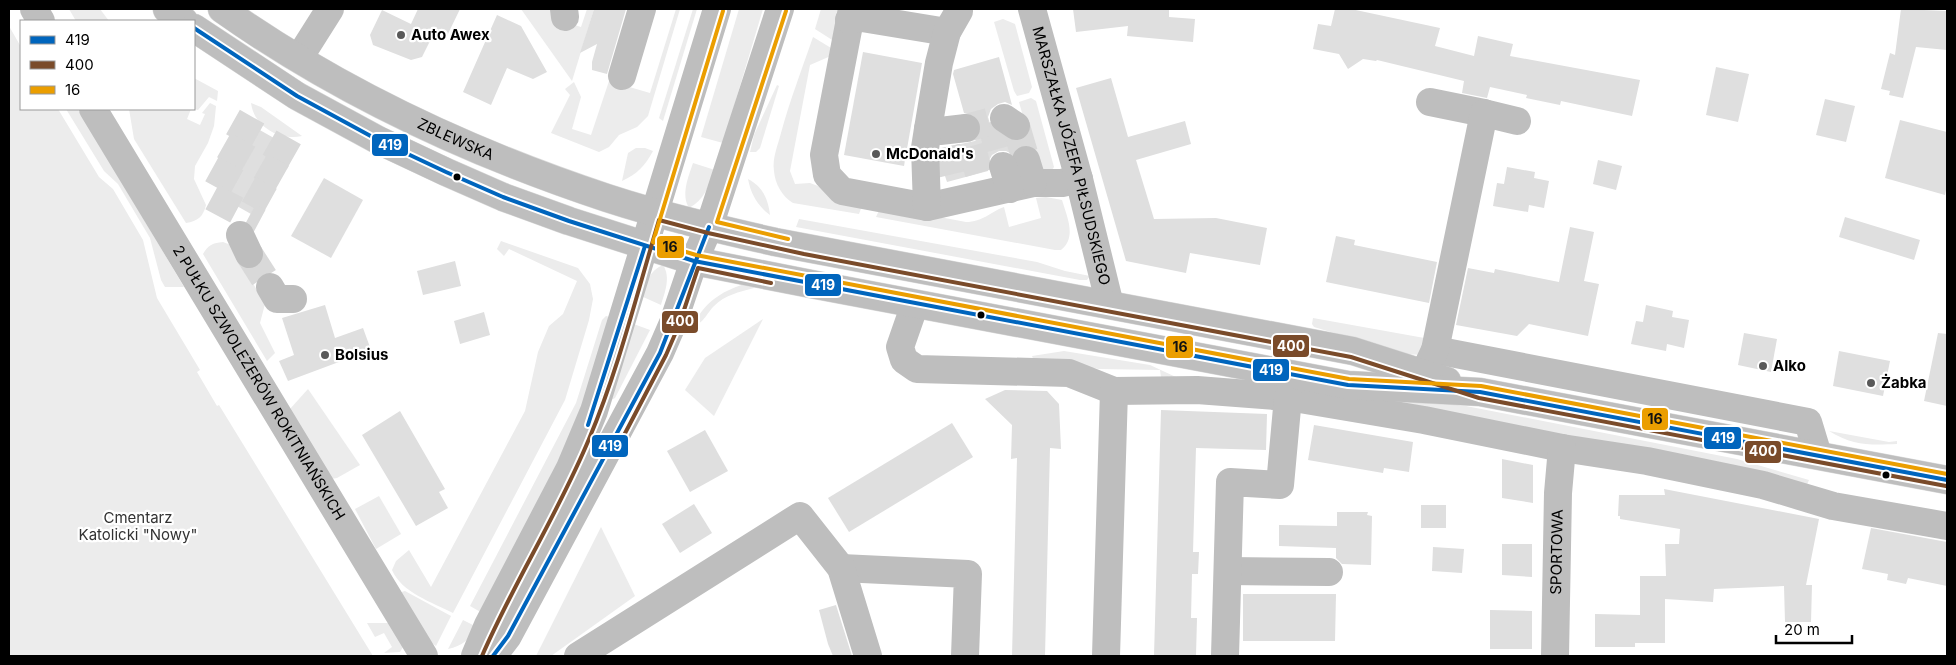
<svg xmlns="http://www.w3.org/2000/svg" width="1956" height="665" viewBox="0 0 1956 665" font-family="Inter,sans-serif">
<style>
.green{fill:#ececec}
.building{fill:#dfdfdf}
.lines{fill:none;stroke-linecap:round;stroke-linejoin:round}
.minor-tunnel{stroke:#d9d9d9;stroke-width:28;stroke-dasharray:28 14;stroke-linecap:butt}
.major-casing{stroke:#dbdbdb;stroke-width:29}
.minor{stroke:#bebebe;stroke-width:28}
.major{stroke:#bebebe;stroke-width:28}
.bus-1-casing{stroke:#fff;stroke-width:8}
.bus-2-casing{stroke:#fff;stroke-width:8}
.bus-3-casing{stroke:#fff;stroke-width:8}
.bus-1{stroke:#0065bd;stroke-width:4}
.bus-2{stroke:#7a4b2a;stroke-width:4}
.bus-3{stroke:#eb9e00;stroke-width:4}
.poi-dot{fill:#595959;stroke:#fff;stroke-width:2}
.bus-dot{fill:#000;stroke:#fff;stroke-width:2}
.labels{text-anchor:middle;stroke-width:4.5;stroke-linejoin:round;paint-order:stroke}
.poi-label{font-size:15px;font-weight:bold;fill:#000;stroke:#fff;text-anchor:start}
.street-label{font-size:15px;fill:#000;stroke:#fff}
.park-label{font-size:15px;fill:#333;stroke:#fff}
.line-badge{stroke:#fff;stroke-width:2}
.badge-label{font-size:14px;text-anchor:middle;font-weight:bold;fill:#fff}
.pale-badge-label{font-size:14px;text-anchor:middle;font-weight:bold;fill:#111}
</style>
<rect width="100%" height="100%" fill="#fff"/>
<g class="green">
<polygon points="69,9 100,9 109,21 76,21"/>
<polygon points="521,9 550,9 559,20 581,27 587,9 594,9 572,81"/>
<polygon points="676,9 680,9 648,116 637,127 619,135 609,147 599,152 551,133 570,95 565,89 574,82 581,97 572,129 591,135 609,81 650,93"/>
<polygon points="693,9 697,9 663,121 659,118"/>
<polygon points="739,9 763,9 723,143 701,137"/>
<polygon points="821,9 844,9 837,43 815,29"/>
<polygon points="1003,19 1015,24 1032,87 1029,93 1017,96 1014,91 994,22"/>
<polygon points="9,26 21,47 21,109 58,109 99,177 113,189 143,240 157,298 200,370 197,372 217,406 219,405 373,656 9,656"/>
<path d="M813,37l23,14 -3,4 -23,10 -20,106 5,13 15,-1 53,20 -4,11 -66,-11c-11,-7 -18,-19 -19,-32 -2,-13 4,-26 7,-38 9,-33 21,-64 32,-96z"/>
<polygon points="194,78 218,91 217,101 209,97 198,110 194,109"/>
<polygon points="777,85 779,86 760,148 756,152 750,152 754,135"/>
<polygon points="1031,98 1036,101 1054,167 1052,170 1041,169 1036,163 1019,102"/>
<path d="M210,103l6,3 -2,20 -6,17 -13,23 -1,13 12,26c-3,12 -8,16 -20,18l-52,-84 -5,-30h62l-4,10 13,6 5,-11 -3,-1z"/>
<path d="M251,103l10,4 41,29c-22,5 -48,-9 -51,-33z"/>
<polygon points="66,109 78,109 184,287 165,287 161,280 150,238 118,184 104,171"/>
<path d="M636,148h9l8,3c-8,15 -16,23 -31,30l6,-28z"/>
<path d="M693,163l22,7c-6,16 -11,30 -26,38 -8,-14 -1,-30 4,-45z"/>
<path d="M748,179c15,8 20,20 22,36 -12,-9 -19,-20 -22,-36z"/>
<path d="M1046,197l16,3c5,17 15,37 -1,50h-6l-179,-33 5,-11 85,16c17,0 24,-10 38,-15l5,20 32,-9 -5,-20z"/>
<polygon points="799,219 1037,262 1065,271 1090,276 1087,280 1080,280 796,227"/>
<path d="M501,241l77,27 12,16 3,15 -4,21 -24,80 -112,213c-21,-11 -51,-20 -61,-43l4,-9 13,-11 22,37 94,-176 13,-59 11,-26 14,-12 14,-33 -68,-32 -5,7 -7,-7z"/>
<path d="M223,242l8,3 34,59 -5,19 15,30 -8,8 -64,-107c5,-9 10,-11 20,-12z"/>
<path d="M663,265c8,12 2,27 -2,40l-20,-9c4,-12 9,-26 22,-31z"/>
<path d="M748,283h9l-3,5c-15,4 -29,7 -40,18 -6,6 -10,15 -16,18l-3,-2c12,-22 29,-32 53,-39z"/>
<polygon points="606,316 613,318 587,404 484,614 470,606 576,403 602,320"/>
<polygon points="1313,318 1430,339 1423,355 1404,354 1314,327 1312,324"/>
<polygon points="763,319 714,416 685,390 705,358"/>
<polygon points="631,323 650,330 615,398 611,400"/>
<polygon points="1064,351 1150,365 1178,378 1161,378 1160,370 1099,369 1066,364 1035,363 1032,356"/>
<polygon points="308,389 360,465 337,478 331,479 290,409"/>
<polygon points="1346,393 1466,406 1737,459 1809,480 1806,487"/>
<path d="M1829,431l60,11 8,-1v3c-27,1 -44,2 -68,-13z"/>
<polygon points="379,496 401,534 376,549 355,509"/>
<polygon points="601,527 635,596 551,656 536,656"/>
<polygon points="405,591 451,616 436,646 426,639 398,593"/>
<path d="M463,620l14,7c-7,12 -15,19 -29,22z"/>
<polygon points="367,623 389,623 403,647 400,652 384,653 392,647 384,633 375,637"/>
</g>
<g class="building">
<polygon points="418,9 460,9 445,40 433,35 422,57 411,60 373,45 370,35 382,10 411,24"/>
<polygon points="594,9 626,9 607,74 592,70 592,62 597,44 580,53"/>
<polygon points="1073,9 1169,9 1169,17 1195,19 1193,42 1127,36 1128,26 1076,32"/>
<polygon points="1335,9 1351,9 1440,28 1435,46 1474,56 1478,36 1513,44 1510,56 1640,80 1632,116 1561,101 1560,105 1526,98 1527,95 1490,87 1487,98 1462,93 1464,81 1377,60 1376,61 1363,59 1348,69 1339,54 1313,49 1318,24 1331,26"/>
<polygon points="1901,9 1947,11 1947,50 1916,47 1903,98 1889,95 1890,91 1881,89 1890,53 1895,55"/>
<polygon points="497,15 521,26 547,72 533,79 507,68 491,105 463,92"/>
<polygon points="863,52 922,63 904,166 844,155"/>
<polygon points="999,57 1012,105 1005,102 998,104 991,109 988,117 990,124 995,131 1007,139 1015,142 1022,140 1023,145 1015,149 1012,154 1006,151 999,151 992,155 988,162 988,171 947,182 941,164 941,148 975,141 980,135 982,127 978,118 972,114 964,113 953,74 954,70"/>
<polygon points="1716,67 1749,74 1738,122 1706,115"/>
<polygon points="1111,78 1128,137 1185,121 1191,144 1136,160 1154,219 1216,218 1267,228 1260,265 1190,253 1186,273 1126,261 1076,88"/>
<polygon points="1825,99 1855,106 1846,142 1816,135"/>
<polygon points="1900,120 1947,132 1947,185 1945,195 1885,178"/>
<polygon points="258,129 288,146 251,214 221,197"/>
<polygon points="1598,160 1622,166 1616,190 1593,184"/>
<polygon points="1507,167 1535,172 1534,178 1549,181 1544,208 1529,205 1528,212 1493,206 1497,183 1504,184"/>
<polygon points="324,178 363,200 331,258 291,236"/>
<polygon points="1845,217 1920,240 1914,260 1839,237"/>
<polygon points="1570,227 1594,232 1584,281 1599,284 1588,336 1529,324 1517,336 1456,325 1468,268 1494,273 1495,269 1559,282"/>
<polygon points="1336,236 1355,240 1354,245 1437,262 1429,303 1326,282"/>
<polygon points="455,261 461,286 423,295 417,271"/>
<polygon points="325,305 335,338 363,328 371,350 288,381 279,361 294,355 282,318"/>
<polygon points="1646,305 1673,311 1672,317 1689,320 1684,348 1667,344 1666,351 1631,344 1636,321 1643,322"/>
<polygon points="484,312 490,335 460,344 454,321"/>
<polygon points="1744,333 1777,339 1771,372 1738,365"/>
<polygon points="1938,333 1947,334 1947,406 1924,401"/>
<polygon points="1839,351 1890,361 1883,396 1833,386"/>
<polygon points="1005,390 1047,391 1059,404 1061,449 1050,448 1045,656 1012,656 1017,458 1011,459 1012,425 985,399"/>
<polygon points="1161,410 1267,414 1266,450 1196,448 1193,552 1199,552 1198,574 1192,574 1191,618 1197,618 1196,656 1154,656"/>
<polygon points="400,411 445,489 439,492 448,508 416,526 362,435"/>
<polygon points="952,423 973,457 849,532 828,498"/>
<polygon points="1314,425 1413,442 1409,472 1384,468 1383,473 1308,460"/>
<polygon points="705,430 728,471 690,492 667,451"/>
<polygon points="1502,459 1533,465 1533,503 1502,498"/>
<polygon points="1664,489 1819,519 1806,585 1812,585 1811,622 1785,622 1784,586 1714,589 1713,602 1665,599 1665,643 1635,643 1635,647 1595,647 1595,614 1640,615 1640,576 1666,576 1665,544 1679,544 1680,529 1620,519 1620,516 1618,516 1619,495 1665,495"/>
<polygon points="694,504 712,533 680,553 662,524"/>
<rect x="1421" y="505" width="25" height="23"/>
<polygon points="1337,512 1368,512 1367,515 1372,516 1371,565 1342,564 1336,558 1336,548 1279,546 1279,525 1337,526"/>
<polygon points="1871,528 1947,542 1947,586 1908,578 1906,584 1887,580 1888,574 1862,569"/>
<polygon points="1502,544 1532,544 1532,577 1502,575"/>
<polygon points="1433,547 1464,549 1462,573 1432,571"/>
<polygon points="1243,594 1336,594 1335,641 1243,641"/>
<polygon points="836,605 852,656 833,656 828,644 819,610"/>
<polygon points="1490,610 1532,611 1532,649 1490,649"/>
</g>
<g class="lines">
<g class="minor-tunnel">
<polyline points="233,122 295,157"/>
<polyline points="991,122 1003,166"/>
<polyline points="1016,126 1026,160"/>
<polyline points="224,145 282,178"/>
<polyline points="946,147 954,180"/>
<polyline points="212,169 270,201"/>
<polyline points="979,173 966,128 1004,118"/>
<polyline points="212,197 259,222"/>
<polyline points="249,254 270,287"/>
</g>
<g class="major-casing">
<g id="major">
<polyline points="167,9 184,21"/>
<path id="s4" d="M222,9c116,82 249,144 385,189 55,18 111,31 168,44l578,109 94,30"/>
<polyline points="194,28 297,96 378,140 446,172 503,197 569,221 694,261 811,284 1348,385 1480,392 1947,480"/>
</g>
</g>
<g class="minor">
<polyline points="34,9 41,21"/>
<polyline points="564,9 565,17"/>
<polyline points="852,9 824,155 827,175 842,191 927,207 1033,183 1062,183 1079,179"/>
<path id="s1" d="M1032,9l47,170 31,126"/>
<polyline points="849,20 862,18 947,32"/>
<polyline points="299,58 330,9"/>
<polyline points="622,76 642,9"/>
<polyline points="1430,102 1484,113"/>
<path id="s2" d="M93,109l331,547"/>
<polyline points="1004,118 1016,126"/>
<polyline points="928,129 940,131 966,128"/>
<polyline points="1026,160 1033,183"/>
<polyline points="1003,166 1010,189"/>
<polyline points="927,207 925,148 928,129 939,63 947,32 959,11"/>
<polyline points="240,235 249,254"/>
<polyline points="270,287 277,299 293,299"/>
<polyline points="915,304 900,347 904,360 917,369 1069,373 1114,391 1197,390 1288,397 1424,420 1562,448 1647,461 1763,485 1833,506 1947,526"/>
<polyline points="1435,350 1808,422 1818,455"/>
<polyline points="1427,367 1435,350 1484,113 1517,121"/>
<polyline points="841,568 968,574 965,656"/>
<polyline points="1228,571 1329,572"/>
<polyline points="475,656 488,625 570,468 594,411 717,9"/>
<polyline points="493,656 508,636 660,353 673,323 694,261 709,227 780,9"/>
<polyline points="578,656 800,516 841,568 868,656"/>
<polyline points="1106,656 1114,391"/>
<polyline points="1225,656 1230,482 1280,485 1288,397"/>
<path id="s3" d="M1555,656l3,-163 4,-45"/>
</g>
<use href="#major" class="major"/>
<g class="bus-1-casing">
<g id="bus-1">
<polyline points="194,28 297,96 378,140 446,172 503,197 569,221 694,261 1348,385 1480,392 1947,480"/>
<polyline points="588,425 645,246"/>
<polyline points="493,656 508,636 660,353 709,227"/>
</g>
</g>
<g class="bus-2-casing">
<g id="bus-2">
<polyline points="622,439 666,355 679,325 698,268 771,283"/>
<path d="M482,656c32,-74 76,-142 107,-217 30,-71 48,-146 70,-219l49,13 96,21 547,103 128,41 467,88"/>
</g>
</g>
<g class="bus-3-casing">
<g id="bus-3">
<polyline points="723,11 653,242 696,255 1349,379 1481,386 1947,474"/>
<polyline points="786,11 717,222 788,239"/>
</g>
</g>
<use href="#bus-1" class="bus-1"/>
<use href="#bus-2" class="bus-2"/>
<use href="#bus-3" class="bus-3"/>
</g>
<g class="poi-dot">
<circle cx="401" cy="35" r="5"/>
<circle cx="876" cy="154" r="5"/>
<circle cx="325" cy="355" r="5"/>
<circle cx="1763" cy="366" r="5"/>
<circle cx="1871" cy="383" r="5"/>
</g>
<g class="bus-dot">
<circle cx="457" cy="177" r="4.5"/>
<circle cx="981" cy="315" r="4.5"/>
<circle cx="1886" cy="475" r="4.5"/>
</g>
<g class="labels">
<g class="poi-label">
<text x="411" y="40">Auto Awex</text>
<text x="886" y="159">McDonald's</text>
<text x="335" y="360">Bolsius</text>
<text x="1773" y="371">Alko</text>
<text x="1881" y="388">Żabka</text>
</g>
<g class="street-label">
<text dy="5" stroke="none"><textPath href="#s4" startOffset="268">ZBLEWSKA</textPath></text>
<text dy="5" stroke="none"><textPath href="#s1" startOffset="152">MARSZAŁKA JÓZEFA PIŁSUDSKIEGO</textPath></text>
<text dy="5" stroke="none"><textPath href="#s2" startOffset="320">2 PUŁKU SZWOLEŻERÓW ROKITNIAŃSKICH</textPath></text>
<text dy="5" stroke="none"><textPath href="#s3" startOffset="104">SPORTOWA</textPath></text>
</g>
<g class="park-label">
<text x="138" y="523">Cmentarz<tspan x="138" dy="17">Katolicki "Nowy"</tspan></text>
</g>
</g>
<g class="line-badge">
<rect x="371" y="133" width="38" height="24" rx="5" fill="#0065bd"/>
<rect x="656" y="235" width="29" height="24" rx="5" fill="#eb9e00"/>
<rect x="804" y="273" width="38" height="24" rx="5" fill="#0065bd"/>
<rect x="661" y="310" width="38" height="24" rx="5" fill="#7a4b2a"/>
<rect x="1272" y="334" width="38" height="24" rx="5" fill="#7a4b2a"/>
<rect x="1165" y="335" width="29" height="24" rx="5" fill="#eb9e00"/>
<rect x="1252" y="358" width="38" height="24" rx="5" fill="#0065bd"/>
<rect x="1641" y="407" width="28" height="24" rx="5" fill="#eb9e00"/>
<rect x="1703" y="426" width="39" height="24" rx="5" fill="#0065bd"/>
<rect x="591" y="434" width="38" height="24" rx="5" fill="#0065bd"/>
<rect x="1744" y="440" width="38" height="24" rx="5" fill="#7a4b2a"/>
</g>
<g class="badge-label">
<text x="390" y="150">419</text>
<text x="823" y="290">419</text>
<text x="680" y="326">400</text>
<text x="1291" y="351">400</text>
<text x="1271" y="375">419</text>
<text x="1723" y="443">419</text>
<text x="610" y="451">419</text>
<text x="1763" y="456">400</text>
</g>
<g class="pale-badge-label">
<text x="670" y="252">16</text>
<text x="1180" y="352">16</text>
<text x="1655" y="424">16</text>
</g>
<rect width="1956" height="665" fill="none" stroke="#000000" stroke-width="20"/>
<rect x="20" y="20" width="175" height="90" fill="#ffffff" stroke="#999999"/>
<rect x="30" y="36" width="25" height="8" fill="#0065bd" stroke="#999999"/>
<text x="65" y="45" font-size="15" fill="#000000">419</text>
<rect x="30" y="61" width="25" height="8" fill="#7a4b2a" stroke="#999999"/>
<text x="65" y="70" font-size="15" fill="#000000">400</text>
<rect x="30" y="86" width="25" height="8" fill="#eb9e00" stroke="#999999"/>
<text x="65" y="95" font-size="15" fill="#000000">16</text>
<path d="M1776 635v8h76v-8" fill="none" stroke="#000000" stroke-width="2.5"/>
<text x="1784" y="635" font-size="15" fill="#000000" stroke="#ffffff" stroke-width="4" paint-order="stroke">20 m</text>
</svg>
